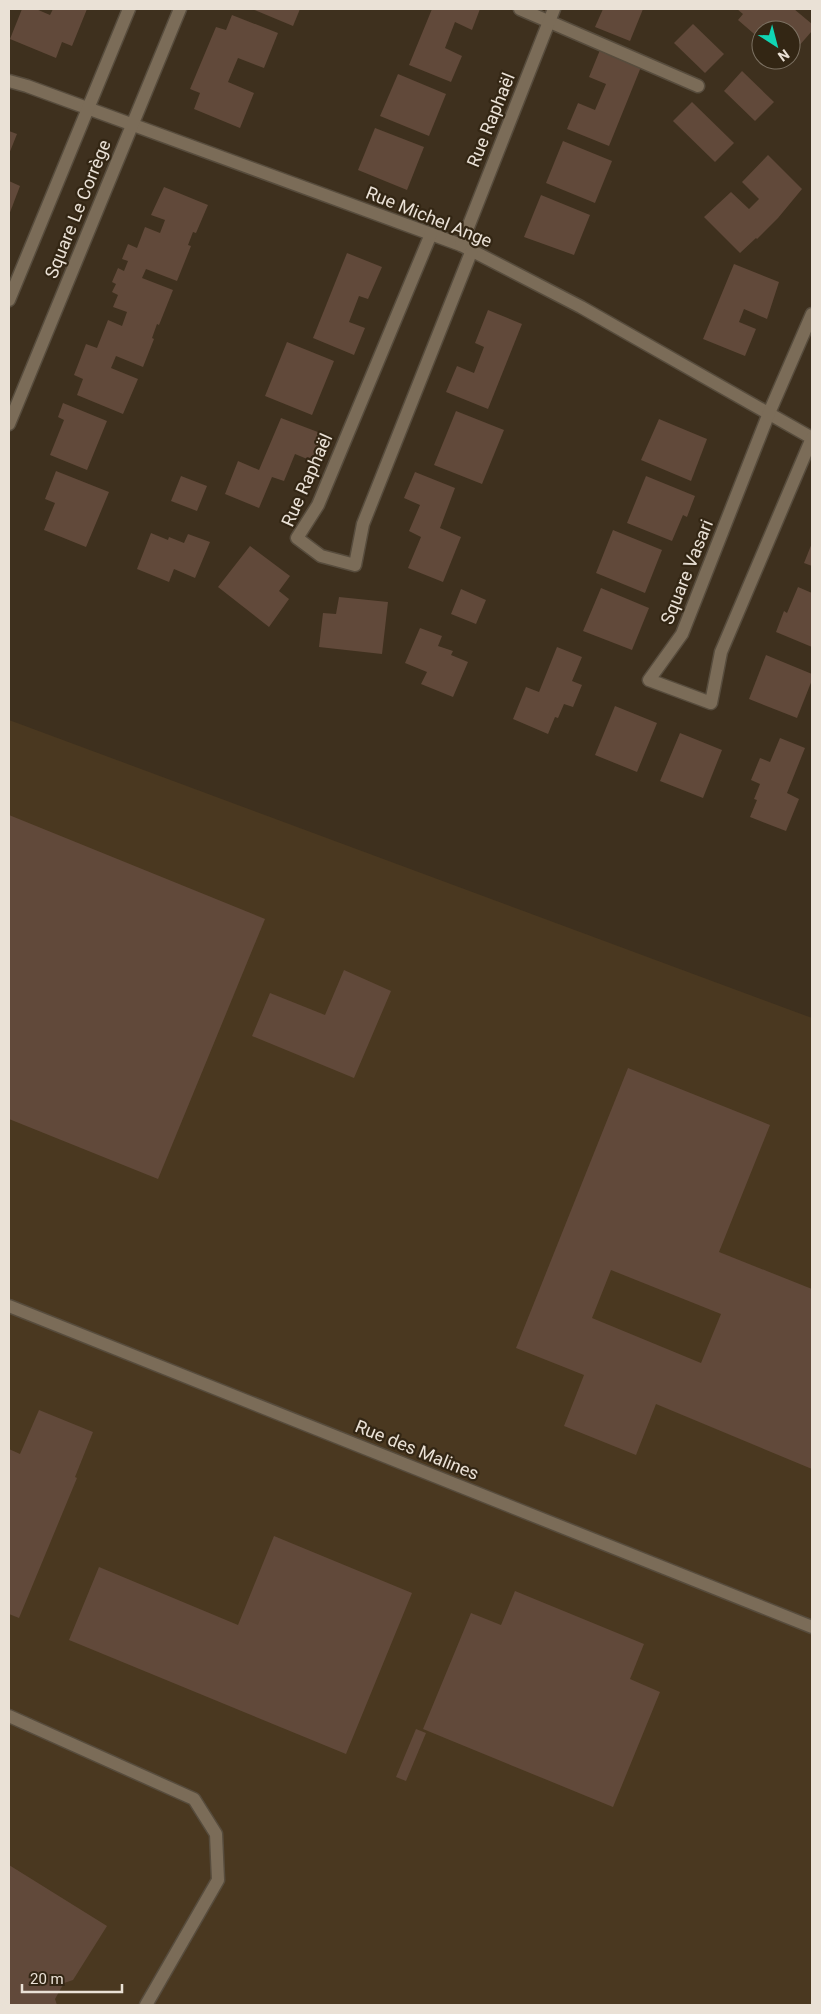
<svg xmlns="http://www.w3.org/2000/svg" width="821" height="2014" viewBox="0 0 821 2014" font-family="Roboto,sans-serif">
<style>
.built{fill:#4a3820}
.building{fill:#61493a;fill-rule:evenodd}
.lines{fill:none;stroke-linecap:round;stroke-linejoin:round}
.service-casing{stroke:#574c3d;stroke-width:15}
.minor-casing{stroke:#574c3d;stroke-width:15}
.service{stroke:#7b6c58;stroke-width:12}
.minor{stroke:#7b6c58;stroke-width:12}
.labels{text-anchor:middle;stroke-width:4.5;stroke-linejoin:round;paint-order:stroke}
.street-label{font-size:18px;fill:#eae1d6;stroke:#332614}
</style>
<rect width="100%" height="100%" fill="#3e301e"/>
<polygon class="built" points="9,720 812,1018 812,2005 9,2005"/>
<g class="building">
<polygon points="22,9 36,9 50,15 53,9 87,9 72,46 62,42 56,58 10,39"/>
<polygon points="252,9 300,9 293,26"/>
<polygon points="432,9 480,9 472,30 455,22 445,48 462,56 451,82 409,65"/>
<polygon points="603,9 643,9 630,41 595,27"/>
<polygon points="737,9 794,9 812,24 812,31 791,55 791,30 761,30 760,39 738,20 743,14"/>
<polygon points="232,15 278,33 264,68 238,58 228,82 254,93 240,128 194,109 200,93 190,89 216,27 226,30"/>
<polygon points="693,24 724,54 705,73 674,43"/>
<polygon points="600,50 641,67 609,146 567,129 578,103 595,110 606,84 589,77"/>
<polygon points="742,71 774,102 755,121 724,91"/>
<polygon points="398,74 446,94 429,136 380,116"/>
<polygon points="692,102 734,143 715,162 673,121"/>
<polygon points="375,128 424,147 407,190 358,170"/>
<polygon points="9,131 17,134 9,154"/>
<polygon points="563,141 612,161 595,203 546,183"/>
<polygon points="768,155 802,189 778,218 757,239 756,238 740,253 704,217 731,192 749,209 759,199 742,182"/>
<polygon points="9,181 20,186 9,215"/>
<polygon points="164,187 208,205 196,233 193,232 188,245 191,246 177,281 146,269 142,278 173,290 159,325 157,324 152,338 154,339 143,367 116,356 111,368 138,379 123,414 77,395 83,379 74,375 86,344 97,348 108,320 122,326 127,312 113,307 118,295 112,292 116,284 112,282 118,268 124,271 128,261 122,259 128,244 137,248 145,227 160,233 165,220 151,215"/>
<polygon points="541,195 590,215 574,255 524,237"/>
<polygon points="347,253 382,267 368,299 359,296 349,322 365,328 354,355 313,338"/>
<polygon points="734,264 779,282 767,319 744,309 739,322 756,329 745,356 703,339"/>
<polygon points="488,310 522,324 488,409 446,392 457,366 474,373 484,347 475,343"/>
<polygon points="287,342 334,361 312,415 265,396"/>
<polygon points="63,403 107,421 87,470 50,455 64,420 58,417"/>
<polygon points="456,411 504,430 482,484 434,465"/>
<polygon points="281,418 323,434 312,461 295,454 284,481 272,477 259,508 225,494 238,461 259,470"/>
<polygon points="659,419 707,439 691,481 641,460"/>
<polygon points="56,471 109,492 86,547 44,530 55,503 45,499"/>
<polygon points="415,472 455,488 440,528 461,537 443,582 408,568 421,537 409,531 420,505 404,498"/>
<polygon points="181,476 207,486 197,511 171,501"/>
<polygon points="646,476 695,496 687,517 683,515 672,541 627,523"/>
<polygon points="613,530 662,550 645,593 596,573"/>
<polygon points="151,533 168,540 169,537 184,543 188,534 210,542 195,578 174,569 169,582 137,569"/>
<polygon points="812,543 812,566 804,563"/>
<polygon points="250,546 290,576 279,591 289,599 269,627 218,587"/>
<polygon points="798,587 812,593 812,647 776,632 784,611 787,613"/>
<polygon points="601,588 649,608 632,650 583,631"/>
<polygon points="461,589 486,600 476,624 451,614"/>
<polygon points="339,597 388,602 382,654 319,647 323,613 336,614"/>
<polygon points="420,628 442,636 438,646 453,651 451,655 468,662 453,697 421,684 427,672 405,663"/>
<polygon points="557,647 582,657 572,681 582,685 573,707 564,704 558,718 555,717 548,734 513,719 526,687 539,692"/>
<polygon points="766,655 812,674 812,680 797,718 749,699"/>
<polygon points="615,706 657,723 637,772 595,755"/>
<polygon points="680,733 722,750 703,798 660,781"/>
<polygon points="780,738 805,748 787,793 799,799 786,831 750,817 757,800 754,799 760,784 751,780 760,758 770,762"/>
<polygon points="9,815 265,919 158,1179 9,1119"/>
<polygon points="344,970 391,991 354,1078 252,1036 270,993 325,1015"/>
<path d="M628,1068l142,57 -51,127 93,37v180l-156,-65 -20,51 -72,-29 20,-51 -68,-27zM611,1270l110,44 -20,49 -109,-45z"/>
<polygon points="39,1410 93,1432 75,1477 77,1478 19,1618 9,1614 9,1449 20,1454"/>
<polygon points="274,1536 412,1593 346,1754 69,1640 99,1567 238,1625"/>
<polygon points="515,1591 644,1644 630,1679 660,1692 613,1807 423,1729 471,1613 501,1625"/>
<polygon points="416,1729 426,1733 406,1781 396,1777"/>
<polygon points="9,1865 107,1926 73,1980 64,1983 55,1999 57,2005 9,2005"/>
</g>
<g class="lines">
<g class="service-casing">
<g id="service">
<polyline points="520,9 698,86"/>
<polyline points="9,1716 194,1799 216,1834 218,1880 146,2005"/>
</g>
</g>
<g class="minor-casing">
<g id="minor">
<polyline points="9,81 27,86 461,245 581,307 812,438"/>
<polyline points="431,234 318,505 297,538 321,556 355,565 363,524 472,250"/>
<polyline points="461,245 554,9"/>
<polyline points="9,300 129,9"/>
<polyline points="812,314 769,413 682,634 649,680 711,703 721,652 812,438"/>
<polyline points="9,424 180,9"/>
<polyline points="9,1306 812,1627"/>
</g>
</g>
<use href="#service" class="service"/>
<use href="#minor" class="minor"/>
</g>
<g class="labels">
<g class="street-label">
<text transform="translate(491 120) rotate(-68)" y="6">Rue Raphaël</text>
<text transform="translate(78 209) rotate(-68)" y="6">Square Le Corrège</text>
<text transform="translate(429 217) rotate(22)" y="6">Rue Michel Ange</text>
<text transform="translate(307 480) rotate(-66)" y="6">Rue Raphaël</text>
<text transform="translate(687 572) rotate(-68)" y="6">Square Vasari</text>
<text transform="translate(417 1450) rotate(22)" y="6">Rue des Malines</text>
</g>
</g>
<rect width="821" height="2014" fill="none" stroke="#eae1d6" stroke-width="20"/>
<g transform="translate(776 45) rotate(144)"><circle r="24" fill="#332614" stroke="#7c7162"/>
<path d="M0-4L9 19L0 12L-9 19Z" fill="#10d5b4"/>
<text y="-8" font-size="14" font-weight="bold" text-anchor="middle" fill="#eae1d6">N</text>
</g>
<path d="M22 1984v8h100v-8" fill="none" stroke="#eae1d6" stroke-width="2.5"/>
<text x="30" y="1984" font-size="15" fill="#eae1d6" stroke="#332614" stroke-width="4" paint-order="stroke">20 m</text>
</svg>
